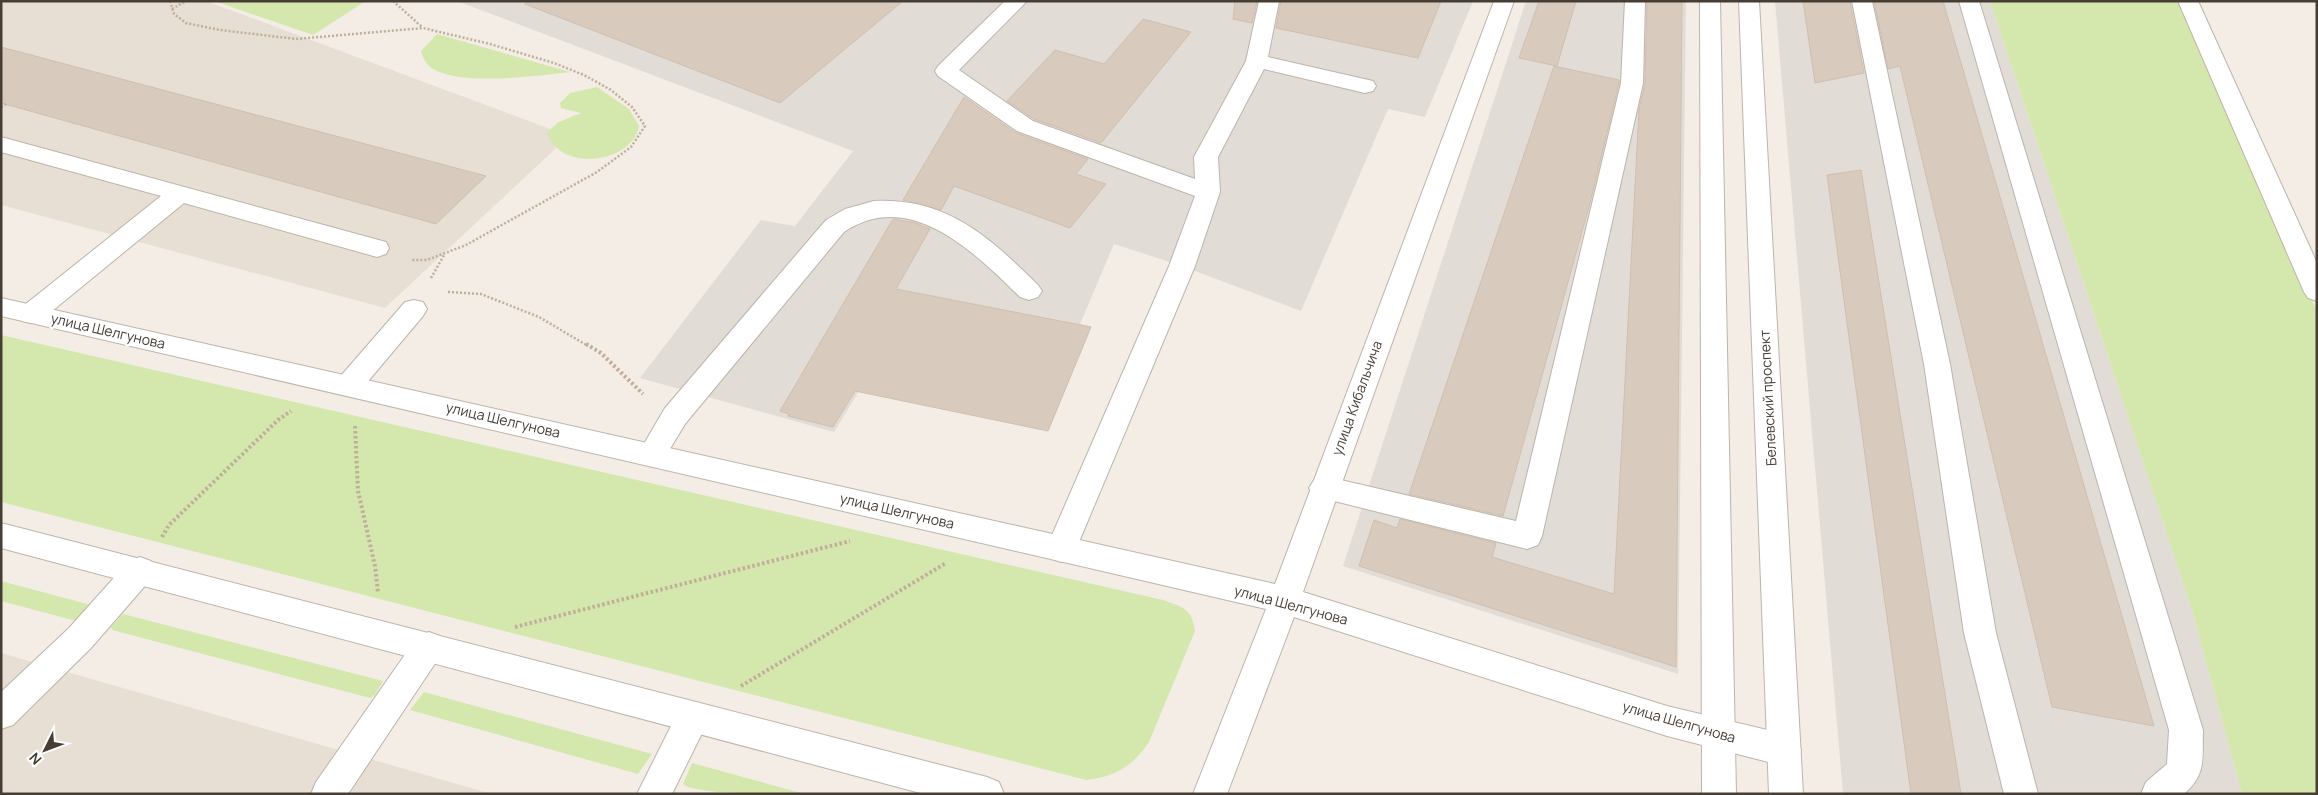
<svg xmlns="http://www.w3.org/2000/svg" width="2318" height="795" viewBox="0 0 2318 795" font-family="Manrope,sans-serif">
<style>
.residential{fill:#e7dfd4}
.industrial{fill:#e2dcd7}
.green{fill:#d4e8ae}
.building{fill:#d8cbbe;stroke:#cfbfae}
.lines{fill:none;stroke-linecap:round;stroke-linejoin:round}
.service-casing{stroke:#beb4a8;stroke-width:2}
.minor-casing{stroke:#beb4a8;stroke-width:2}
.tertiary-casing{stroke:#beb4a8;stroke-width:2}
.path-far1{stroke:#c0ae99;stroke-width:2.5;stroke-dasharray:2 2;stroke-linecap:butt}
.path{stroke:#c0ae99;stroke-width:4;stroke-dasharray:2.5 2.5;stroke-linecap:butt}
.service{fill:#fff;fill-rule:evenodd}
.minor{fill:#fff;fill-rule:evenodd}
.tertiary{fill:#fff;fill-rule:evenodd}
.labels{text-anchor:middle;stroke-width:4.5;stroke-linejoin:round;paint-order:stroke}
.street-label{font-size:14px;fill:#463d35;stroke:#fff}
</style>
<rect width="100%" height="100%" fill="#f3ede6"/>
<g class="residential">
<polygon points="1,1 206,1 569,136 385,308 1,205"/>
<polygon points="1,653 492,794 1,794"/>
</g>
<g class="industrial">
<polygon points="457,1 1473,1 1425,117 1388,109 1301,311 1182,266 1114,244 1080,324 1091,327 1048,431 859,391 834,432 640,378 761,220 795,226 853,151"/>
<polygon points="1526,1 1686,1 1678,674 1343,566"/>
<polygon points="1775,1 1990,1 2192,610 2242,794 1843,794"/>
</g>
<g class="green">
<polygon points="214,1 366,1 313,35"/>
<polygon points="1990,1 2181,1 2317,311 2317,794 2242,794 2192,610"/>
<path d="M437,34l133,38c-34,4 -102,13 -133,-1 -9,-4 -14,-11 -16,-20z"/>
<path d="M597,87l32,22 10,17c-7,38 -80,47 -92,6l12,-10 22,-9 -20,-5 -1,-5 10,-10z"/>
<path d="M1,335l1162,265c19,7 29,8 32,31l-46,111c-16,24 -34,35 -63,38l-1085,-278z"/>
<polygon points="1,581 91,605 76,621 1,601"/>
<polygon points="123,614 383,681 375,695 370,698 112,630 111,627"/>
<polygon points="424,692 652,754 638,774 410,710"/>
<path d="M692,763l113,31c-22,0 -111,1 -122,-10z"/>
</g>
<g class="building">
<polygon points="526,1 903,1 780,103 525,4"/>
<polygon points="1235,1 1257,1 1252,23 1233,19"/>
<polygon points="1281,1 1441,1 1418,58 1276,28"/>
<polygon points="1539,1 1576,1 1557,66 1519,58"/>
<polygon points="1647,1 1682,1 1676,667 1359,566 1374,520 1397,528 1400,519 1496,543 1492,557 1614,594 1639,109 1645,83"/>
<polygon points="1803,1 1850,1 1864,73 1815,83"/>
<polygon points="1874,1 1943,1 2154,726 2052,707 1900,66 1888,69"/>
<polygon points="1143,19 1191,32 1101,143 1034,119 1007,101 1055,50 1104,64"/>
<polygon points="1,47 486,176 436,224 1,103"/>
<polygon points="1554,66 1619,80 1619,83 1590,203 1503,516 1409,494"/>
<polygon points="964,97 1016,133 1088,159 1076,174 1106,184 1070,228 954,186 941,210 903,200"/>
<polygon points="1861,170 1961,794 1911,794 1827,175"/>
<polygon points="893,219 916,223 930,229 896,289 1091,327 1048,431 855,391 833,427 788,416 789,414 780,411"/>
</g>
<g class="lines">
<g class="service-casing">
<g id="service">
<polygon points="1005,1 1027,1 959,70 1033,121 1195,179 1194,157 1246,61 1259,1 1279,1 1268,57 1373,81 1376,86 1373,91 1365,93 1264,69 1218,157 1220,192 1195,266 1076,549 1072,558 1061,562 1050,558 1046,549 1169,266 1195,196 1017,131 938,76 935,71 938,66"/>
<polygon points="1625,1 1645,1 1643,83 1542,536 1538,545 1527,549 1314,496 1309,488 1314,480 1324,476 1516,521 1621,83"/>
<polygon points="1852,1 1872,1 1950,364 1996,633 2038,794 2004,794 1964,633 1924,364"/>
<path d="M1959,1h20l224,729c-1,28 4,44 -19,64h-43l5,-12 21,-18 2,-34z"/>
<polygon points="2178,1 2198,1 2317,263 2317,301 2308,298 2304,292"/>
<polygon points="1,137 386,242 389,248 386,254 377,257 184,203 40,321 31,323 22,321 18,314 22,307 161,196 1,152"/>
<path d="M874,201c74,-3 115,36 164,84l4,6 -4,6 -9,3 -9,-3c-45,-44 -110,-110 -176,-65l-159,192 -23,38 -10,3 -10,-3 -4,-8 27,-46 161,-188 19,-11z"/>
<polygon points="414,300 423,302 427,309 423,316 359,392 349,395 339,392 335,385 339,378 405,302"/>
<polygon points="140,557 151,561 155,570 151,579 91,648 13,725 1,729 1,692 69,628 129,561"/>
<polygon points="429,632 440,636 445,646 440,656 348,794 311,794 316,782 418,636"/>
<polygon points="693,702 705,706 710,717 672,794 637,794 681,706"/>
</g>
</g>
<g class="minor-casing">
<g id="minor">
<polygon points="1494,1 1514,1 1303,592 1667,706 1784,734 1796,739 1801,750 1796,761 1784,766 1667,736 1294,617 1227,794 1193,794 1266,609 1,316 1,298 1275,584"/>
<polygon points="1,523 987,777 999,782 1004,794 924,794 1,548"/>
</g>
</g>
<g class="tertiary-casing">
<g id="tertiary">
<polygon points="1700,1 1720,1 1736,794 1702,794"/>
<polygon points="1739,1 1759,1 1803,794 1769,794"/>
</g>
</g>
<g class="path-far1">
<polyline points="170,1 174,14 186,23 220,30 296,39 423,28 490,44 554,63 584,75 611,90 632,107 645,126 631,147 597,172 466,245 427,260 412,260"/>
<polyline points="393,1 422,27"/>
<polyline points="172,9 186,1"/>
<polyline points="1,107 6,104"/>
<polyline points="431,278 444,255"/>
<polyline points="448,292 481,294 539,317 588,346"/>
</g>
<g class="path">
<polyline points="586,344 601,353 643,394"/>
<polyline points="355,426 358,491 375,566 378,593"/>
<polyline points="162,537 169,525 278,420 291,411"/>
<polyline points="515,627 850,541"/>
<polyline points="741,686 946,563"/>
</g>
<use href="#service" class="service"/>
<use href="#minor" class="minor"/>
<use href="#tertiary" class="tertiary"/>
</g>
<g class="labels">
<g class="street-label">
<text transform="translate(108 331) rotate(13)" y="5">улица Шелгунова</text>
<text transform="translate(1357 398) rotate(-70)" y="5">улица Кибальчича</text>
<text transform="translate(1768 398) rotate(-93)" y="5">Белевский проспект</text>
<text transform="translate(503 420) rotate(13)" y="5">улица Шелгунова</text>
<text transform="translate(897 511) rotate(13)" y="5">улица Шелгунова</text>
<text transform="translate(1291 605) rotate(15)" y="5">улица Шелгунова</text>
<text transform="translate(1679 722) rotate(16)" y="5">улица Шелгунова</text>
</g>
</g>
<rect width="2318" height="795" fill="none" stroke="#463d35" stroke-width="5"/>
<g transform="translate(45 750) rotate(228)" stroke="#ffffff" stroke-width="4" paint-order="stroke">
<path d="M0-4L9 19L0 12L-9 19Z" fill="#463d35"/>
<text y="-8" font-size="14" font-weight="bold" text-anchor="middle" fill="#463d35">N</text>
</g>
</svg>
